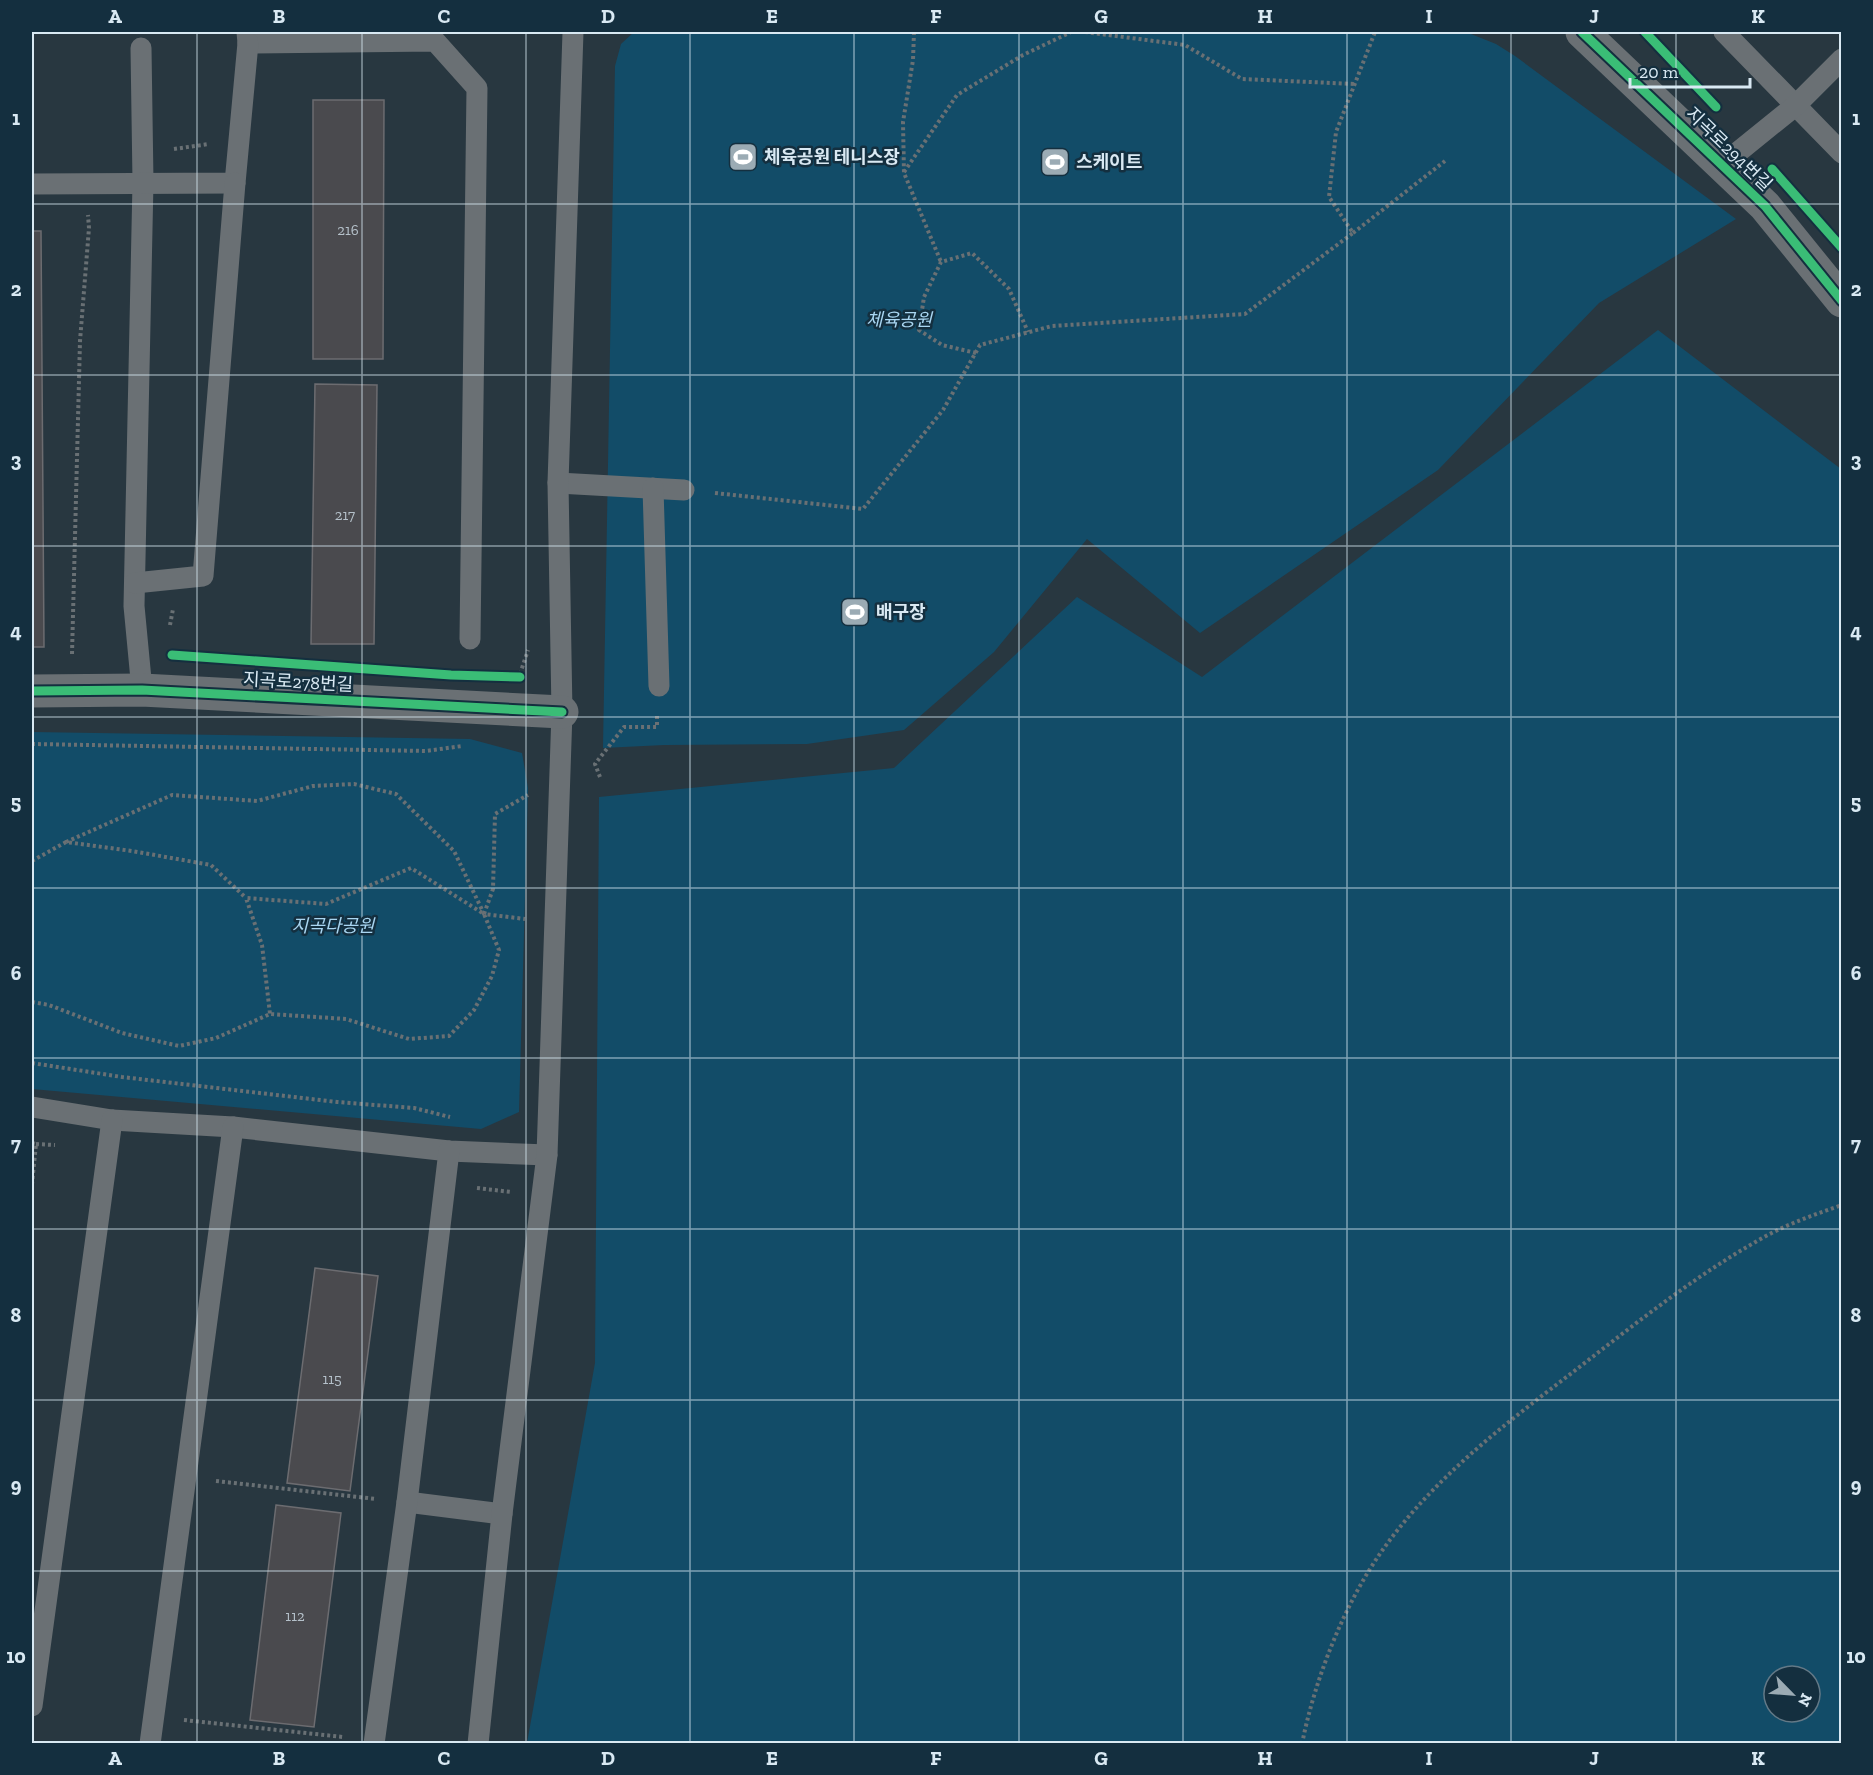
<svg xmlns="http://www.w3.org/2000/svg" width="1873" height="1775" viewBox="0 0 1873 1775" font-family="'Zilla Slab','Noto Sans KR',serif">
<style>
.green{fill:#124c68;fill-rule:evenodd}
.building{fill:#4a4a4e;stroke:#6c6c70;stroke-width:1.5}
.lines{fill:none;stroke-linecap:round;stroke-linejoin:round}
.path{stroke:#697074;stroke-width:4;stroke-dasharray:3 3;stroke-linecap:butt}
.service{stroke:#6a7074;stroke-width:21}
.minor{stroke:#6a7074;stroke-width:33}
.cycleway-casing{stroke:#142f3f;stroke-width:13}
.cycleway{stroke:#3abd76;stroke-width:9}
.grid{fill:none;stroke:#d9e9f3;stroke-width:1.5;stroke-opacity:0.55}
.labels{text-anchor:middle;stroke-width:5;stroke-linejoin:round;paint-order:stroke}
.number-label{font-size:15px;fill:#b5c1ca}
.street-label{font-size:18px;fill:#d9e9f3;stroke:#142f3f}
.poi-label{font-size:18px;font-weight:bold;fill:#d9e9f3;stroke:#142f3f;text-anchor:start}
.park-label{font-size:18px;font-style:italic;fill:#a9d6f2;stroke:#142f3f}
.neatline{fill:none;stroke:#d9e9f3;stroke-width:2}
.grid-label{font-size:20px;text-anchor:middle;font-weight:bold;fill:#d9e9f3}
</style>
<rect width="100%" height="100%" fill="#283740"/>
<g class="green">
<polygon points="634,32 1466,32 1496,44 1515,56 1736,219 1599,303 1438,470 1200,633 1087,539 994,652 904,730 807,744 664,745 603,748 615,66 621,44"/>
<path d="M1658,330l183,139v1274h-1314l68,-380 4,-566 295,-29 183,-171 125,80zM1774,1676h36v36h-36z"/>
<polygon points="32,732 470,739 522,753 528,788 519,1112 481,1129 32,1089"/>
</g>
<g class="building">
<polygon points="313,100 384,100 383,359 313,359"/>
<polygon points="32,231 41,231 44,647 32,647"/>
<polygon points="315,384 377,385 374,644 311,644"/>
<polygon points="315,1268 378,1276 350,1491 287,1483"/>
<polygon points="276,1505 341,1513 314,1727 250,1720"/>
</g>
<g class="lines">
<g class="path">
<polyline points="914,32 913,60 903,122 904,173 941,262"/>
<polyline points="1085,32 1185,45 1242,79 1355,84"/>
<polyline points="174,149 209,144"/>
<polyline points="904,172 957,95 1023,55 1071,32"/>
<polyline points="1353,233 1445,161"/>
<polyline points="976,353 942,345 919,330 924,297 941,262 972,253 1009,289 1028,332"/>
<polyline points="715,493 863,509 943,410 980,345 1052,326 1245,314 1353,233 1329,197 1336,132 1375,32"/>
<polyline points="170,625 173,609"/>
<polyline points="72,654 80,341 89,228 88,215"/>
<polyline points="520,674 528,650"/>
<polyline points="32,744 426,751 462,746"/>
<polyline points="600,777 595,764 624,727 657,727 657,716"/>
<polyline points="66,842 172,795 257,801 313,786 354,784 396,794 454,851 484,914 525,919"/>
<polyline points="32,861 66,842 132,851 211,865 246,898"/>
<polyline points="484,914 493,889 495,814 528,795"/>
<polyline points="32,1002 49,1005 122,1033 179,1046 216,1038 270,1014 346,1019 409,1039 449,1036 474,1010 492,976 499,950 484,914 411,868 326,904 246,898 262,945 270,1014"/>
<polyline points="32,1063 122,1077 337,1102 414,1108 450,1117"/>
<polyline points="32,1143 36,1144 32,1184"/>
<polyline points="36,1144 55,1145"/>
<polyline points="477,1188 511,1192"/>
<polyline points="216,1481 376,1499"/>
<polyline points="184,1720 343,1737"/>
<path d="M1302,1744c13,-66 43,-142 82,-196 51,-71 121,-124 189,-176 62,-48 124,-98 193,-136 24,-13 50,-22 76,-31"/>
</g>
<g class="service">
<polyline points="247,32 248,43 435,41 477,88 470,639"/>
<polyline points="1724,32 1842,153"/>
<polyline points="141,48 143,182 134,606 142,690"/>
<polyline points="1722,165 1795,106 1842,59"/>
<polyline points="32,184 235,183 248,43"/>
<polyline points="558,483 684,490"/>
<polyline points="653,488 659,686"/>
<polyline points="135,583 203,576 235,183"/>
<polyline points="32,1107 112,1120 233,1127 449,1151 547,1155"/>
<polyline points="407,1502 502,1514"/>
<polyline points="32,1706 112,1120"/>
<polyline points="150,1744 233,1127"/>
<polyline points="374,1744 407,1502 449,1151"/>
<polyline points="478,1744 502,1514 547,1155 562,712 558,483 573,32"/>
</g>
<g class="minor">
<polyline points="1582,32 1765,206 1842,301"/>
<polyline points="32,691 142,690 562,712"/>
</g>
<g class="cycleway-casing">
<g id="cycleway">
<polyline points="1582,32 1765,206 1842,301"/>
<polyline points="1645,32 1716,107"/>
<polyline points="1772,169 1842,248"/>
<polyline points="172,655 451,675 520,677"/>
<polyline points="32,691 142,690 562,712"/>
</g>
</g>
<use href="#cycleway" class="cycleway"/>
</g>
<path class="grid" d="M197,32v1712M362,32v1712M526,32v1712M690,32v1712M854,32v1712M1019,32v1712M1183,32v1712M1347,32v1712M1511,32v1712M1676,32v1712M32,204h1810M32,375h1810M32,546h1810M32,717h1810M32,888h1810M32,1058h1810M32,1229h1810M32,1400h1810M32,1571h1810"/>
<defs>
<g id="stadium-square" transform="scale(1.5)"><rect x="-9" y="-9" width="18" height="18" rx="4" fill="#9babb4" stroke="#142f3f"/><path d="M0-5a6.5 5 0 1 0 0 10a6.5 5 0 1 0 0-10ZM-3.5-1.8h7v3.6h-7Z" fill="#fff"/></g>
</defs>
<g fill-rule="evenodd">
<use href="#stadium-square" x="743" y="157"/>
<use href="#stadium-square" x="1055" y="162"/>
<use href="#stadium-square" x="855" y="612"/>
</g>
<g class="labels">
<g class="number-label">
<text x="348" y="235">216</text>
<text x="345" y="520">217</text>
<text x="332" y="1384">115</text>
<text x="295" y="1621">112</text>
</g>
<g class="street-label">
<text transform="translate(1729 149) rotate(44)" y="6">지곡로294번길</text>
<text transform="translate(298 682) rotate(3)" y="6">지곡로278번길</text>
</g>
<g class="poi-label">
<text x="764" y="163">체육공원 테니스장</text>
<text x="1076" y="168">스케이트</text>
<text x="876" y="618">배구장</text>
</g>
<g class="park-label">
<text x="899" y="326">체육공원</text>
<text x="333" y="932">지곡다공원</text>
</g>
</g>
<rect width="1873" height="1775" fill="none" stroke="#142f3f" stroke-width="66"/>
<g transform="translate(1792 1694) rotate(115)"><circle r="28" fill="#142f3f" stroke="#637987" stroke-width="1.5"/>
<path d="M0-4.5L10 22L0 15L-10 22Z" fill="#9babb4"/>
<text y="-9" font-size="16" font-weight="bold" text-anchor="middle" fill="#d9e9f3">N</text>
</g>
<path d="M1630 78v9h120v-9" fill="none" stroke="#d9e9f3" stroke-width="3"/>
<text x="1639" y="78" font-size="18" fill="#d9e9f3" stroke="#142f3f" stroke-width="4.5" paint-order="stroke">20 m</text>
<rect x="33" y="33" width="1807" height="1709" class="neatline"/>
<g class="grid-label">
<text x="115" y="23">A</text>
<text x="279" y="23">B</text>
<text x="444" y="23">C</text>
<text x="608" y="23">D</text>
<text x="772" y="23">E</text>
<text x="936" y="23">F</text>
<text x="1101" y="23">G</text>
<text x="1265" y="23">H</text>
<text x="1429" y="23">I</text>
<text x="1594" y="23">J</text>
<text x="1758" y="23">K</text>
<text x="16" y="125">1</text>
<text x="1856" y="125">1</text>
<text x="16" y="296">2</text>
<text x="1856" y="296">2</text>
<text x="16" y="467">3</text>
<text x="1856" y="467">3</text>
<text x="16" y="638">4</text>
<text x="1856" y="638">4</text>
<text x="16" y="809">5</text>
<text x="1856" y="809">5</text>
<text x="16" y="980">6</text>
<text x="1856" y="980">6</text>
<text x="16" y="1151">7</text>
<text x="1856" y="1151">7</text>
<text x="16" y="1322">8</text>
<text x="1856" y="1322">8</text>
<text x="16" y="1492">9</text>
<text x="1856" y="1492">9</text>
<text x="16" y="1663">10</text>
<text x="1856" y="1663">10</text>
<text x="115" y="1765">A</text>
<text x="279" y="1765">B</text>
<text x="444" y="1765">C</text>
<text x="608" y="1765">D</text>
<text x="772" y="1765">E</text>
<text x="936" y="1765">F</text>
<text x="1101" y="1765">G</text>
<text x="1265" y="1765">H</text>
<text x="1429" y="1765">I</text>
<text x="1594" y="1765">J</text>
<text x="1758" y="1765">K</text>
</g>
</svg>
